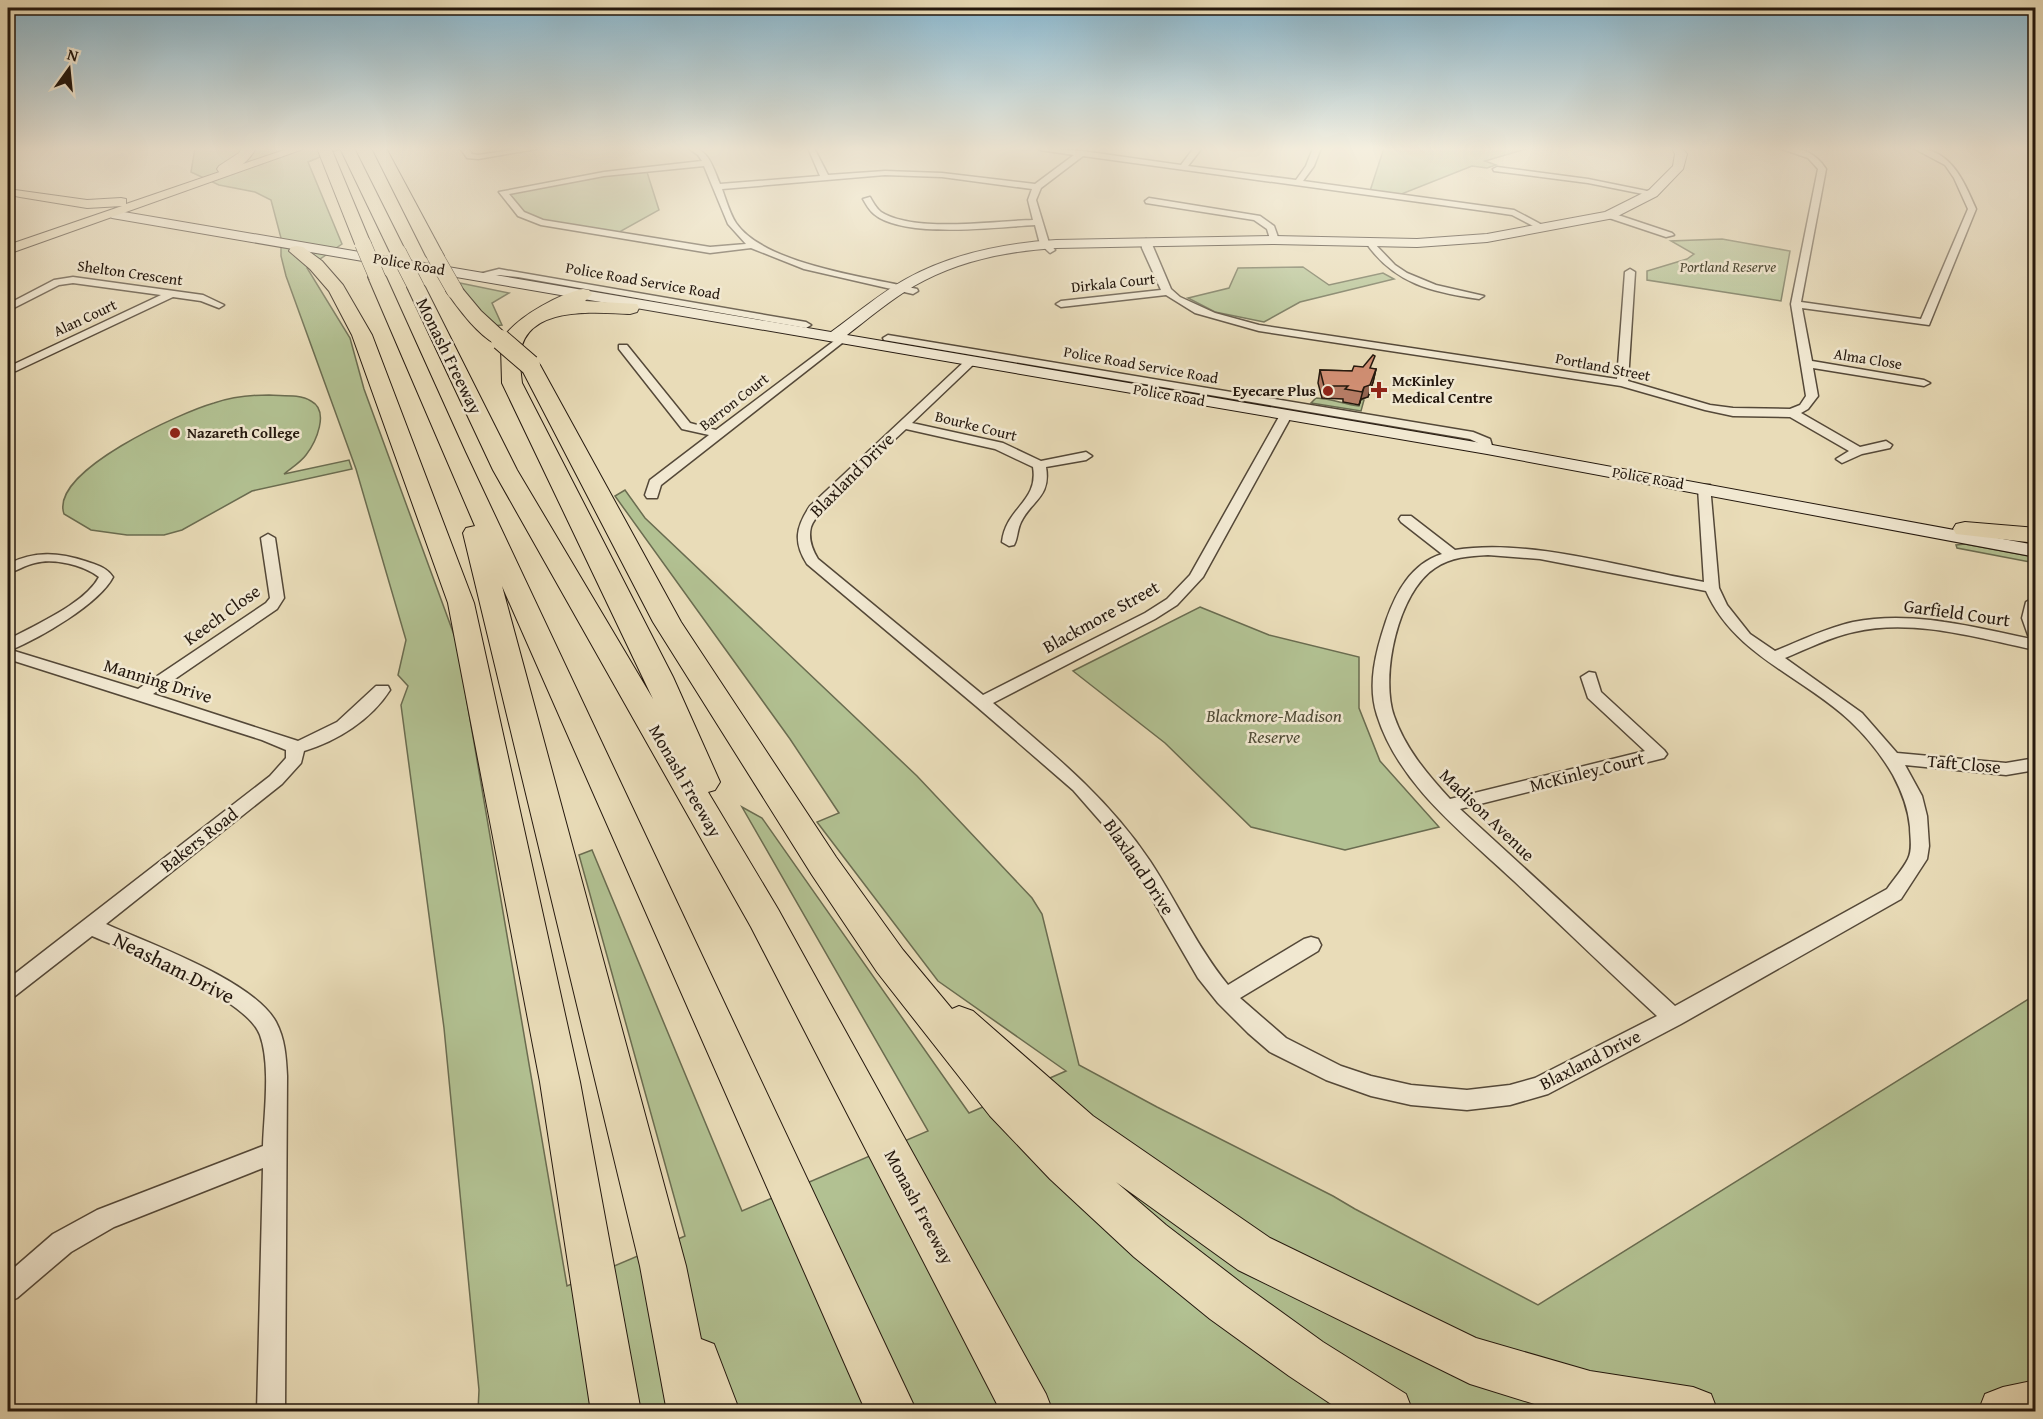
<svg xmlns="http://www.w3.org/2000/svg" width="2043" height="1419" viewBox="0 0 2043 1419" font-family="'Gentium Book Plus',serif">
<style>
.green{fill:#b2c192;stroke:#6a6c50;stroke-width:1.5}
.lines{fill:none;stroke-linecap:round;stroke-linejoin:round}
.street-casing{stroke:#544838;stroke-width:3}
.secondary-casing{stroke:#23170d;stroke-width:2}
.primary-casing{stroke:#23170d;stroke-width:2}
.highway-casing{stroke:#23170d;stroke-width:2}
.street{fill:#f1e8d1;fill-rule:evenodd}
.secondary{fill:#f1e8d1;fill-rule:evenodd}
.primary{fill:#e9dcb8;fill-rule:evenodd}
.highway{fill:#e9dcb8;fill-rule:evenodd}
.highway-bridge-far1-casing{stroke:#23170d;stroke-width:17;stroke-linecap:butt}
.highway-bridge-casing{stroke:#23170d;stroke-width:22;stroke-linecap:butt}
.highway-bridge-far1{stroke:#e9dcb8;stroke-width:16}
.highway-bridge{stroke:#e9dcb8;stroke-width:20}
.wall{fill:#b57c65;stroke:#23170d;stroke-width:1.5}
.shaded-wall{fill:#946552;stroke:#23170d;stroke-width:1.5}
.building{fill:#d39075;stroke:#23170d;stroke-width:1.5}
.poi-dot{fill:#8f2418;stroke:#f1e8d1;stroke-width:2}
.labels{text-anchor:middle;stroke-width:5;stroke-linejoin:round;paint-order:stroke}
.far-street-label{font-size:15px;fill:#23170d;stroke:#f1e8d1}
.far-park-label{font-size:15px;font-style:italic;fill:#4e4a35;stroke:#f1e8d1}
.far-poi-label{font-size:15px;font-weight:bold;fill:#23170d;stroke:#f1e8d1;text-anchor:start}
.street-label{font-size:18px;fill:#23170d;stroke:#f1e8d1}
.park-label{font-size:18px;font-style:italic;fill:#4e4a35;stroke:#f1e8d1}
.near-street-label{font-size:21px;fill:#23170d;stroke:#f1e8d1}
</style>
<rect width="100%" height="100%" fill="#e9dcb8"/>
<filter id="stains"><feTurbulence type="fractalNoise" baseFrequency=".00333" numOctaves="4"/><feColorMatrix values="0 0 0 0 .2 0 0 0 0 .09 0 0 0 0 .02 0 0 0 .5 -.17"/></filter>
<radialGradient id="worn" r=".72"><stop offset=".6" stop-color="#630" stop-opacity="0"/><stop offset="1" stop-color="#630" stop-opacity=".3"/></radialGradient>
<g class="green">
<polygon points="195,148 342,148 308,162 342,244 307,268 350,338 364,389 457,643 567,1286 685,1236 579,855 592,850 742,1211 928,1131 742,807 762,818 969,1113 1066,1071 938,981 817,822 839,813 790,739 615,496 625,490 645,518 917,776 1032,898 1042,914 1079,1065 1157,1107 1333,1196 1355,1209 1538,1305 2035,995 2035,1411 478,1411 479,1390 444,1028 401,705 408,686 398,675 406,640 356,469 286,276 281,256 281,238 271,200 255,192 219,185 191,172"/>
<polygon points="1384,148 1529,148 1485,161 1496,165 1487,168 1472,166 1399,195 1370,191"/>
<polygon points="646,169 659,210 614,235 564,228 521,214 503,192"/>
<polygon points="1722,239 1790,251 1781,301 1647,280 1647,271 1687,259 1694,254 1671,241"/>
<polygon points="1303,267 1329,285 1383,273 1394,279 1300,302 1264,322 1215,312 1188,298 1229,288 1238,268"/>
<polygon points="460,283 509,293 492,303 502,325 493,326 467,296"/>
<path d="M269,395c13,1 31,-1 42,6 19,10 5,41 -5,54 -6,8 -15,13 -22,19l65,-14 3,9 -100,22 -70,39 -18,5h-37l-36,-5 -27,-16c-15,-43 118,-102 150,-111 18,-6 36,-8 55,-8z"/>
<path d="M1316,398c17,1 27,6 43,8l2,-7 3,1 -3,11 -50,-8z"/>
<polygon points="1965,544 2035,557 2035,563 1957,548 1956,545"/>
<polygon points="1200,607 1269,635 1359,657 1359,708 1380,761 1439,827 1345,850 1251,827 1165,743 1073,671"/>
</g>
<g class="lines">
<g class="street-casing">
<g id="street">
<polygon points="460,148 468,148 472,154 478,155 525,148 542,148 478,159 467,158"/>
<path d="M688,148c20,-2 25,20 32,36l100,-8 -12,-28h6l14,27 57,-4 57,2 93,11 39,-29 -34,-5 -4,-2 46,3 99,14 13,-17h8l-14,18 108,14 10,-14 7,-18h8l-7,18 -11,15 211,29 34,18 -7,2 -29,-15 -20,-3 -409,-56 -42,32 -5,12 13,43 6,7 -5,3 -10,-9 -5,-19c-39,2 -131,14 -161,-11 -5,-4 -8,-10 -11,-15l7,-2c3,5 6,11 11,15 33,21 113,9 152,8l-5,-20 4,-11 -90,-12 -57,-2 -163,14c4,11 8,25 14,34 29,42 133,54 181,66l1,2 -5,3 -109,-25 -53,-21 -41,5 -169,-28 -23,-9 -19,-24 105,-20 98,-11 -4,-6zM704,166l24,58 18,20 -36,3 -167,-27 -19,-8 -15,-18 95,-18z"/>
<path d="M1779,148c19,-2 37,4 47,21l-25,133 120,17 47,-110 -14,-31 -9,-13 -32,-17c38,0 50,32 63,61l-47,116 -127,-17 10,53 112,19 6,3 -6,3 -111,-18 5,28 -10,13 -7,4 59,34 26,-6 6,4 -2,3 -28,6 -20,9 -6,-4 13,-8 -59,-34 -57,-1 -28,-6 -84,-24 -362,-55 -64,-18 -29,-18 -105,12 -5,-3 5,-3 100,-11 -19,-42 -1,-6 5,-3 5,3 20,47 9,8 35,16 44,12 358,54 8,-107 5,-3 5,3 -7,109 82,24 23,3 57,1 10,-4 6,-9 -15,-92 27,-135 -10,-11z"/>
<polygon points="1497,167 1588,179 1657,193 1653,196 1588,183 1494,171 1493,169"/>
<polygon points="1149,198 1260,216 1274,226 1279,240 1271,242 1267,229 1254,220 1146,203 1145,201"/>
<polygon points="1609,212 1672,233 1674,235 1666,237 1606,217 1605,215"/>
<path d="M1371,240l24,25 12,8 29,12 48,11 -5,3c-47,-7 -84,-15 -113,-56z"/>
<polygon points="499,269 806,322 811,325 806,328 518,277 499,275 476,279 471,276"/>
<polygon points="73,277 203,295 224,305 219,308 201,301 173,297 16,371 8,371 8,367 161,295 73,283 59,285 8,311 8,304 54,280"/>
<polygon points="842,335 847,338 846,340 661,485 657,498 647,498 645,495 650,480 709,435 682,429 619,349 619,345 627,345 690,423 716,430"/>
<polygon points="888,335 1473,432 1490,439 1493,449 1491,452 1483,452 1480,444 1470,439 884,340 883,338"/>
<path d="M970,359l6,3 -2,2 -62,59 91,20 38,18 45,-9 6,4 -6,4 -40,7c5,30 -14,33 -25,55 -4,8 -3,16 -7,23l-5,1 -7,-4c4,-35 37,-40 31,-75l-38,-18 -89,-20c-20,19 -88,77 -95,98 -3,12 1,22 7,32l165,136 162,-82 22,-14 23,-24 90,-160 6,-4 6,4 -89,162 -26,28 -22,14 -162,84c58,49 114,94 157,158 27,41 47,86 78,124l76,-46 7,-2 7,2 3,6 -3,6 -78,47 46,40 55,28 30,10 40,9 56,5 43,-5 25,-7 122,-62c-48,-44 -95,-90 -143,-135 -51,-48 -115,-96 -137,-166 -10,-31 -1,-64 9,-94 10,-29 25,-57 56,-67l-41,-32 -2,-3 2,-3h10l44,34c76,-12 173,19 249,32l-6,-94 2,-3h10l9,103 8,17 23,29 25,17c25,-10 51,-23 78,-29 61,-12 123,6 183,18v10c-59,-12 -123,-32 -182,-18 -24,5 -47,17 -69,26l77,55 35,40 109,10 30,-5v12l-30,5 -101,-10 17,31 5,20 2,30 -2,13 -26,40 -220,125 -133,70 -38,11 -43,5 -56,-5 -40,-9 -45,-16 -56,-28 -22,-19 -30,-30 -20,-25 -62,-107 -35,-49 -28,-32 -97,-84 -169,-142c-14,-22 -11,-37 3,-58l156,-146zM1488,555l52,4 166,32c28,64 96,85 144,130 16,15 32,35 43,54 9,17 15,32 17,52 0,10 3,22 -2,32 -5,10 -14,20 -21,30l-212,117 -215,-197 204,-51 3,-4 -3,-4 -63,-58 -6,-19 -6,-1 -8,5 7,21 57,53 -195,48c-23,-25 -45,-51 -56,-83 -14,-40 4,-124 41,-148 16,-11 34,-12 53,-13z"/>
<path d="M268,534l7,4 9,60 -7,11 -124,85 145,47 39,-19 39,-36h12l2,4c-19,30 -53,51 -86,61l-3,12 -19,21 -176,140c44,20 147,56 170,98 9,17 10,35 11,54l-2,336h-28l6,-244 -149,59 -43,25 -54,46 -9,4v-29l45,-39 44,-24 166,-64c1,-32 8,-81 -3,-111 -14,-38 -131,-83 -168,-99l-77,60 -7,3v-20l262,-203 16,-18v-8l-24,-10 -254,-81v-19c26,-15 77,-36 91,-63 -16,-12 -45,-19 -64,-14 -10,2 -18,8 -27,10v-9c26,-13 50,-12 77,-3 12,4 21,6 28,16 -14,27 -73,61 -102,73l127,39 128,-86 4,-5 -9,-60z"/>
<polygon points="2033,598 2036,598 2036,640 2028,635 2022,618 2026,602"/>
</g>
</g>
<g class="secondary-casing">
<path id="secondary" d="M1672,148h10l5,6 -4,15 -26,27 -43,22 -127,24 -70,5 -143,-3 -218,4c-49,3 -99,13 -142,38 -24,14 -45,32 -67,49l640,109 549,101v12l-549,-103 -1375,-236 -6,-4 6,-4 719,122c25,-18 48,-38 75,-53 45,-25 99,-36 150,-39l218,-4 143,3 70,-5 118,-22 44,-22 24,-24 2,-12z"/>
</g>
<g class="primary-casing">
<polygon id="primary" points="290,148 306,148 8,254 8,245 122,206 87,208 20,197 15,196 14,193 15,190 87,200 121,198 126,199 126,204"/>
</g>
<g class="highway-casing">
<g id="highway">
<path d="M242,148h14c-6,12 -23,28 -37,24l-2,-3 2,-3 20,-13z"/>
<polygon points="317,148 331,148 371,244 369,248 363,249 355,244"/>
<polygon points="340,148 354,148 406,252 404,256 392,256 390,252"/>
<polygon points="372,148 386,148 444,256 441,260 429,260 426,256"/>
<polygon points="297,246 303,247 322,261 343,285 372,335 474,603 580,1082 641,1412 591,1412 540,1082 448,603 352,335 329,291 310,269 289,251 291,247"/>
<polygon points="377,272 383,273 386,277 465,452 917,1412 866,1412 502,586 686,1266 701,1339 714,1344 740,1412 667,1412 640,1266 463,533 466,528 475,526 368,277 371,273"/>
<path d="M416,282l6,1 3,4 92,183 136,229 -151,-316 -1,-37c-19,-5 -44,-39 -55,-55l3,-4h12l20,24 25,23c15,-19 53,-40 77,-45l6,1 3,4 -7,7 52,3 2,4 -2,4 -7,2c-40,-2 -114,-9 -110,51l3,-4h14l3,4 141,257 155,235 67,93 49,59 7,-3 14,5 120,105 177,122 206,100 114,33 103,16 18,7 7,18h-158l-90,-28 -232,-114 -122,-88 50,43 78,60 79,57 83,52 7,18h-70l-54,-36 -79,-57 -76,-62 -84,-78 -60,-63 -113,-144 -65,-97 -159,-253 -133,-256 2,17 151,294 47,105 -5,8 -7,2 70,117 268,485 7,18h-52l-250,-485 -258,-457 -86,-183 3,-4z"/>
<polygon points="1965,522 2036,528 2036,543 1956,534 1953,529 1956,524"/>
<polygon points="2036,1380 2036,1412 1978,1412 1985,1394 2003,1387"/>
</g>
</g>
<use href="#street" class="street"/>
<use href="#secondary" class="secondary"/>
<use href="#primary" class="primary"/>
<use href="#highway" class="highway"/>
<g class="highway-bridge-far1-casing">
<g id="highway-bridge-far1">
<polyline points="363,244 377,277"/>
<polyline points="398,252 416,287"/>
<polyline points="435,256 455,291"/>
</g>
</g>
<g class="highway-bridge-casing">
<polyline id="highway-bridge" points="501,340 530,365"/>
</g>
<use href="#highway-bridge-far1" class="highway-bridge-far1"/>
<use href="#highway-bridge" class="highway-bridge"/>
</g>
<polygon class="wall" points="1372,369 1376,369 1373,382 1368,397 1361,399 1359,405 1343,402 1343,399 1322,398 1318,383 1320,370 1352,371"/>
<polygon class="shaded-wall" points="1376,369 1373,382 1368,397 1361,399 1359,405 1364,387"/>
<polygon class="building" points="1373,355 1375,356 1370,368 1376,369 1370,385 1364,387 1362,392 1345,389 1348,386 1324,386 1320,370 1352,371 1354,366 1363,367"/>
<linearGradient id="sky" x2="0" y2="1"><stop stop-color="#88b7cf"/><stop offset="0.43" stop-color="#f5efdf"/><stop offset="1" stop-color="#f5efdf" stop-opacity="0"/></linearGradient>
<rect width="2043" height="346" fill="url(#sky)"/>
<g class="poi-dot">
<path d="M1376 381h6v6h6v6h-6v6h-6v-6h-6v-6h6z"/>
<circle cx="1328" cy="391" r="6"/>
<circle cx="175" cy="433" r="6"/>
</g>
<g class="labels">
<g class="far-street-label">
<text transform="translate(409 264) rotate(10)" y="5">Police Road</text>
<text transform="translate(130 273) rotate(8)" y="5">Shelton Crescent</text>
<text transform="translate(643 281) rotate(10)" y="5">Police Road Service Road</text>
<text transform="translate(1113 283) rotate(-6)" y="5">Dirkala Court</text>
<text transform="translate(85 318) rotate(-25)" y="5">Alan Court</text>
<text transform="translate(1868 359) rotate(9)" y="5">Alma Close</text>
<text transform="translate(1141 365) rotate(10)" y="5">Police Road Service Road</text>
<text transform="translate(1603 367) rotate(11)" y="5">Portland Street</text>
<text transform="translate(1169 395) rotate(10)" y="5">Police Road</text>
<text transform="translate(734 402) rotate(-38)" y="5">Barron Court</text>
<text transform="translate(976 426) rotate(14)" y="5">Bourke Court</text>
<text transform="translate(1648 478) rotate(10)" y="5">Police Road</text>
</g>
<g class="far-park-label">
<text x="1728" y="272">Portland Reserve</text>
</g>
<g class="far-poi-label">
<text x="1392" y="386">McKinley<tspan x="1392" dy="17">Medical Centre</tspan></text>
<text x="1316" y="396" text-anchor="end">Eyecare Plus</text>
<text x="187" y="438">Nazareth College</text>
</g>
<g class="street-label">
<text transform="translate(449 356) rotate(64)" y="6">Monash Freeway</text>
<text transform="translate(852 475) rotate(-45)" y="6">Blaxland Drive</text>
<text transform="translate(1957 613) rotate(8)" y="6">Garfield Court</text>
<text transform="translate(222 615) rotate(-36)" y="6">Keech Close</text>
<text transform="translate(1101 617) rotate(-29)" y="6">Blackmore Street</text>
<text transform="translate(158 681) rotate(17)" y="6">Manning Drive</text>
<text transform="translate(1964 764) rotate(5)" y="6">Taft Close</text>
<text transform="translate(1587 772) rotate(-14)" y="6">McKinley Court</text>
<text transform="translate(685 781) rotate(60)" y="6">Monash Freeway</text>
<text transform="translate(1487 815) rotate(44)" y="6">Madison Avenue</text>
<text transform="translate(199 840) rotate(-38)" y="6">Bakers Road</text>
<text transform="translate(1139 867) rotate(56)" y="6">Blaxland Drive</text>
<text transform="translate(1590 1060) rotate(-27)" y="6">Blaxland Drive</text>
<text transform="translate(919 1207) rotate(62)" y="6">Monash Freeway</text>
</g>
<g class="park-label">
<text x="1274" y="722">Blackmore-Madison<tspan x="1274" dy="21">Reserve</tspan></text>
</g>
<g class="near-street-label">
<text transform="translate(174 968) rotate(27)" y="7">Neasham Drive</text>
</g>
</g>
<rect width="2043" height="1419" fill="none" stroke="#e9dcb8" stroke-width="30"/>
<rect x="9" y="9" width="2025" height="1401" fill="none" stroke="#23170d" stroke-width="3"/>
<rect x="15" y="15" width="2013" height="1389" fill="none" stroke="#23170d" stroke-width="1.5"/>
<g transform="translate(69 69) rotate(15)" stroke="#f1e8d1" stroke-width="4.5" paint-order="stroke">
<path d="M0-4.5L10 22L0 15L-10 22Z" fill="#23170d"/>
<text y="-9" font-size="16" font-weight="bold" text-anchor="middle" fill="#23170d">N</text>
</g>
<rect width="100%" height="100%" filter="url(#stains)"/>
<rect width="100%" height="100%" fill="url(#worn)"/>
</svg>
